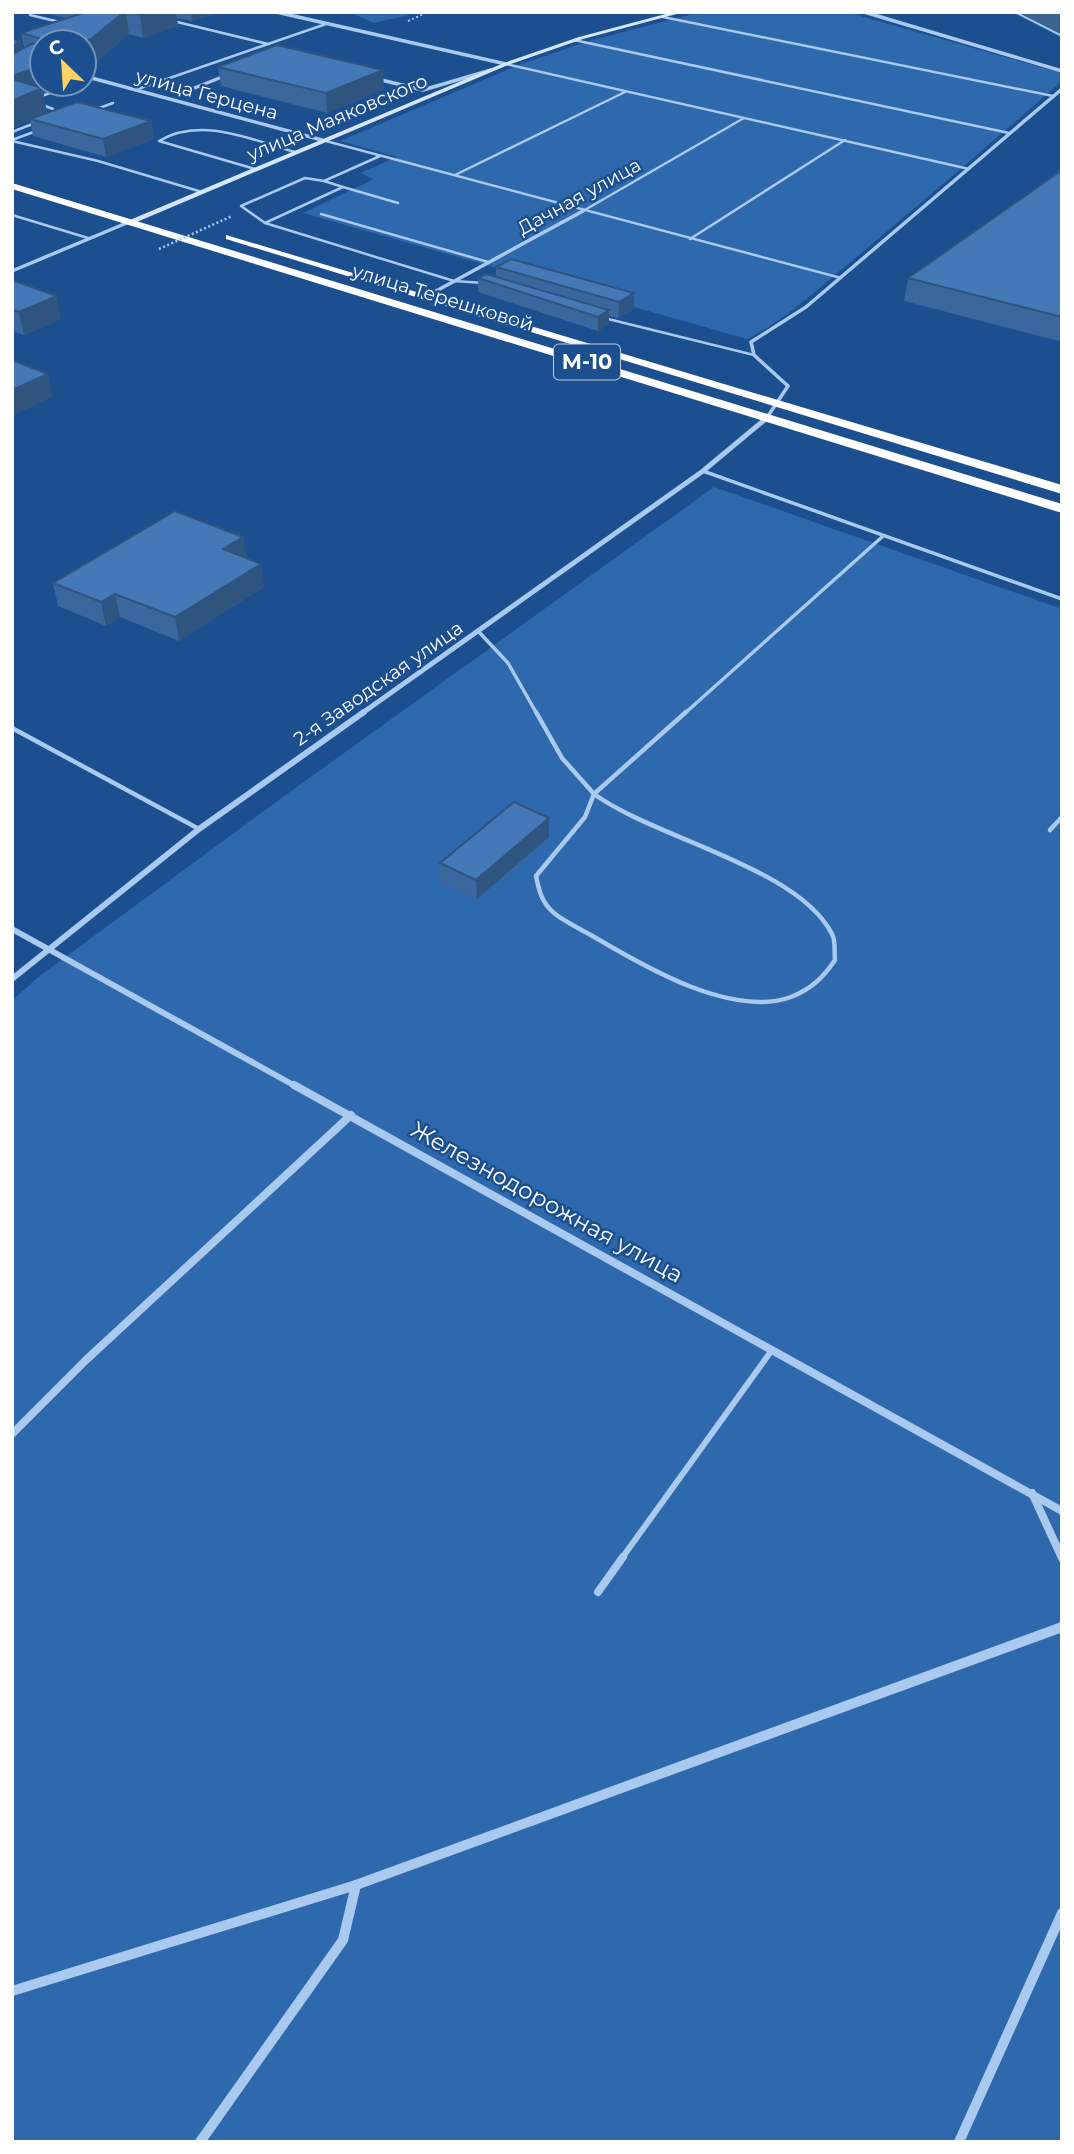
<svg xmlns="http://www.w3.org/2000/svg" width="1074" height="2154" viewBox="0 0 1074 2154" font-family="Montserrat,sans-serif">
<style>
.green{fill:#2e69ad}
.water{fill:#3c6290;stroke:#9cc4f0;stroke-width:2}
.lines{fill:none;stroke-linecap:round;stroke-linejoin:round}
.path{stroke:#a9c9ee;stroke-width:2;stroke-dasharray:2 2.5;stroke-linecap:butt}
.lane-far4{stroke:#a9c9ee;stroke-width:2.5}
.lane-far3{stroke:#a9c9ee;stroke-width:3.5}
.lane-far2{stroke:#a9c9ee;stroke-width:4.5}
.lane-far1{stroke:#a9c9ee;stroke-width:6}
.lane{stroke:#a9c9ee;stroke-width:8}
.street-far4{stroke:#a9c9ee;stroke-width:3.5}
.street-far3{stroke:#a9c9ee;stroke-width:5}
.street-far2{stroke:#a9c9ee;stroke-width:6}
.street-far1{stroke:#a9c9ee;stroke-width:8}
.street{stroke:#a9c9ee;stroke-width:10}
.secondary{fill:#d6e6fa;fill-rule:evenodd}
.highway{fill:#fff;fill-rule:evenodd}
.path-bridge{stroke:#a9c9ee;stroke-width:2.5;stroke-dasharray:2 2.5;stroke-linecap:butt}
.wall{fill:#3a679d}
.shaded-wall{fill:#305480}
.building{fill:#4478b7;stroke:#305480;stroke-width:2}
.labels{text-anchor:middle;stroke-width:5;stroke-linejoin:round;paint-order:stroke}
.far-street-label{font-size:19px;fill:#fff;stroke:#1b4f8f}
.shield{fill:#1b4f8f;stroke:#bbcadd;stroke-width:2}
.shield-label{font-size:21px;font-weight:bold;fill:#fff}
.street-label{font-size:23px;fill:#fff;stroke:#1b4f8f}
</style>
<rect width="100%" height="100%" fill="#1b4f8f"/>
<g class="green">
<polygon points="350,12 421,12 374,23"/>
<path d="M701,12h145l216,61v8c-69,60 -138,120 -208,178 -34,28 -68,61 -107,80l-444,-126 71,-34 -14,-6 37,-16 -57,-16 181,-77 71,-24z"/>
<polygon points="714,487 1062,609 1062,2142 12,2142 12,1001 37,978 287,794"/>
</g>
<polygon class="water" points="1015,12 1062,12 1062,36"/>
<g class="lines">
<polyline class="path" points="408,21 428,12"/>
<g class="lane-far4">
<polyline points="30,15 64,23"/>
<polyline points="663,17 1053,96"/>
<polyline points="173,21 268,44 326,24"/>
<polyline points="574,40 1009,133"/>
<polyline points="506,64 969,169"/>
<polyline points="135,90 268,44"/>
<polyline points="39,97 75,84"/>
<polyline points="40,104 53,109 54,115"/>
<polyline points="94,110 113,103"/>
<polyline points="12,132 35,123"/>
<polyline points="12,140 39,130"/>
<polyline points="322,140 841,278"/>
<polyline points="12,141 98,161 202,192"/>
<path d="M255,169l-96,-28c42,-25 93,-1 136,11"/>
<polyline points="455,175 625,92"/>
<polyline points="343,187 324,181 380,156"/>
<polyline points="398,203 343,187 265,223 454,281 484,283"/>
<polyline points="583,211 744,118"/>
<polyline points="321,214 488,262"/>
<polyline points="12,215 88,238"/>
<polyline points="265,223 241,206 305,178 324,181"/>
<polyline points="690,239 845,140"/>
<polyline points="604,318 754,355"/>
</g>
<g class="lane-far3">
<polyline points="703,471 1062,599"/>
<polyline points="478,631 508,663 537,714"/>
<polyline points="684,714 882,537"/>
</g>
<g class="lane-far2">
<polyline points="536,712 562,758 594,794"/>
<polyline points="12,728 199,829"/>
<path d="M594,794c62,45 204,73 238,140 4,7 2,18 3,26 -12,18 -24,29 -44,37 -59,21 -146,-30 -195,-59 -13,-8 -30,-15 -42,-25 -12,-10 -15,-22 -18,-37l49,-59z"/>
<polyline points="594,794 686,712"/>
<polyline points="1050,830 1062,817"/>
</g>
<polyline class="lane-far1" points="622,1558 772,1350"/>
<polyline class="lane" points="598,1592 623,1557"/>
<g class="street-far4">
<polyline points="276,12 506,64"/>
<polyline points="864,12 1062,71"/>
<polyline points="84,76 322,140"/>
<polyline points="377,79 423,90 491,70"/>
<polyline points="192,89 227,75"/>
<polyline points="12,271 129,222"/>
<polyline points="427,296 583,211"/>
<polyline points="766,419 788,386 754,355 751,342 806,307 1062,89"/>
</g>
<polyline class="street-far3" points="361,714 703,471 768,417"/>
<g class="street-far2">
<polyline points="12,929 297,1087"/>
<polyline points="12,979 199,829 364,712"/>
</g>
<g class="street-far1">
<polyline points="294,1085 1062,1511"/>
<polyline points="12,1434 86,1360 351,1115"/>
<polyline points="1032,1493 1062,1558"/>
</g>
<g class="street">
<polyline points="12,1991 356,1885 1062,1627"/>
<polyline points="200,2142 343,1940 356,1885"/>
<polyline points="959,2142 1062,1913"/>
</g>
<polygon class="secondary" points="673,12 684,12 583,39 508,65 132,224 125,222 504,63 579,37"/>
<g class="highway">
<polygon points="12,183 1062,504 1062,513 12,189"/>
<polygon points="226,235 1062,485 1062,494 226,239"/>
</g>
<polyline class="path-bridge" points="159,249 232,216"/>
</g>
<g class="wall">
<polygon points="42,12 217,12 217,13 192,21 177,18 178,26 143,38 129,34 95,63 84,67 84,42 42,84 61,84 61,85 43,91 47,113 151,121 154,139 106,157 33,136 30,120 12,128 12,39 20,41 22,49 24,48 21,33 66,18"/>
<polygon points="218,67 384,89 327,113 221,86"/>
<polygon points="1062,170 1062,342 904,301 908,278"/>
<polygon points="496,267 634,293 634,309 618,318 609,316 609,324 598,331 478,292 478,278 496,277"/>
<polygon points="12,280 61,319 24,335 12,331"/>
<polygon points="243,537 246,558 261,564 264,587 179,641 120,617 106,626 58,606 53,583"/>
<polygon points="549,818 549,837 477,899 441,882 440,863"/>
</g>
<g class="shaded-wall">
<polygon points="74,12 87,12 75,21"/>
<polygon points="124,12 126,12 129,34 95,63 84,67 84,42"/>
<polygon points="147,12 176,12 178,26 143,38 140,15"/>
<polygon points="191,12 217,12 217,13 192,21"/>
<polygon points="20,41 25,65 12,73 12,46"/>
<polygon points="42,56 42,84 61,84 61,85 43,91 47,113 30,119 30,120 12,128 12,76"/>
<polygon points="383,70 384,89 327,113 326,93"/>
<polygon points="151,121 154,139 106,157 103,139"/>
<polygon points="634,293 634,309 618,318 619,302"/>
<polygon points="57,296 61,319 24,335 19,312"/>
<polygon points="609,310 609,324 598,331 598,317"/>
<polygon points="48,374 53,397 12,416 12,390"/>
<polygon points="243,537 246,560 223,549"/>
<polygon points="261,564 264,587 179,641 175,617"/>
<polygon points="115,594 120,617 106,626 101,602"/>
<polygon points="549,818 549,837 477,899 476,880"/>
</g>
<g class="building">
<polygon points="86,12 124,12 91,39 83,42 42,42 42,56 39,57 42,57 42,66 12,76 12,55 31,44 42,43 39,38 21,33"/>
<polygon points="130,12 147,12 140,15"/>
<polygon points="12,39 20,41 12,46"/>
<polygon points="277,45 383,70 326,93 218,67"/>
<polygon points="12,79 42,88 12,101"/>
<polygon points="77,102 151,121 103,139 30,119"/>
<polygon points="1062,170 1062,317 908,278"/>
<polygon points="511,259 634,293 619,302 496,267"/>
<polygon points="486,274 609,310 598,317 478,278"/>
<polygon points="12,280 57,296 19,312 12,309"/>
<polygon points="12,360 48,374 12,390"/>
<polygon points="175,511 243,537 223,549 261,564 175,617 115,594 101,602 53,583"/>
<polygon points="514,802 549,818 476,880 440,863"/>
</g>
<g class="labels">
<g class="far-street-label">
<text transform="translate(207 94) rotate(15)" y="7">улица Герцена</text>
<text transform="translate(337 117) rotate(-23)" y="7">улица Маяковского</text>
<text transform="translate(579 196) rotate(-29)" y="7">Дачная улица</text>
<text transform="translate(443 297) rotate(17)" y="7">улица Терешковой</text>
<text transform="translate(378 683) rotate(-35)" y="7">2-я Заводская улица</text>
</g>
<rect class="shield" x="554" y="344.5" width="66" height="35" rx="5"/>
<g class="shield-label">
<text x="587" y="369">М-10</text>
</g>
<g class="street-label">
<text transform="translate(547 1202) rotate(29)" y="8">Железнодорожная улица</text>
</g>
</g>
<rect width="1074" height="2154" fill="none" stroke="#ffffff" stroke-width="28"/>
<g transform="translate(63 63) rotate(335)"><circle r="33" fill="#1b4f8f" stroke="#7695bc" stroke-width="2"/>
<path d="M0-5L12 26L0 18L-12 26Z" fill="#ffd166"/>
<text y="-10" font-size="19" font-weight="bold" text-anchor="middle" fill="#ffffff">С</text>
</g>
</svg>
